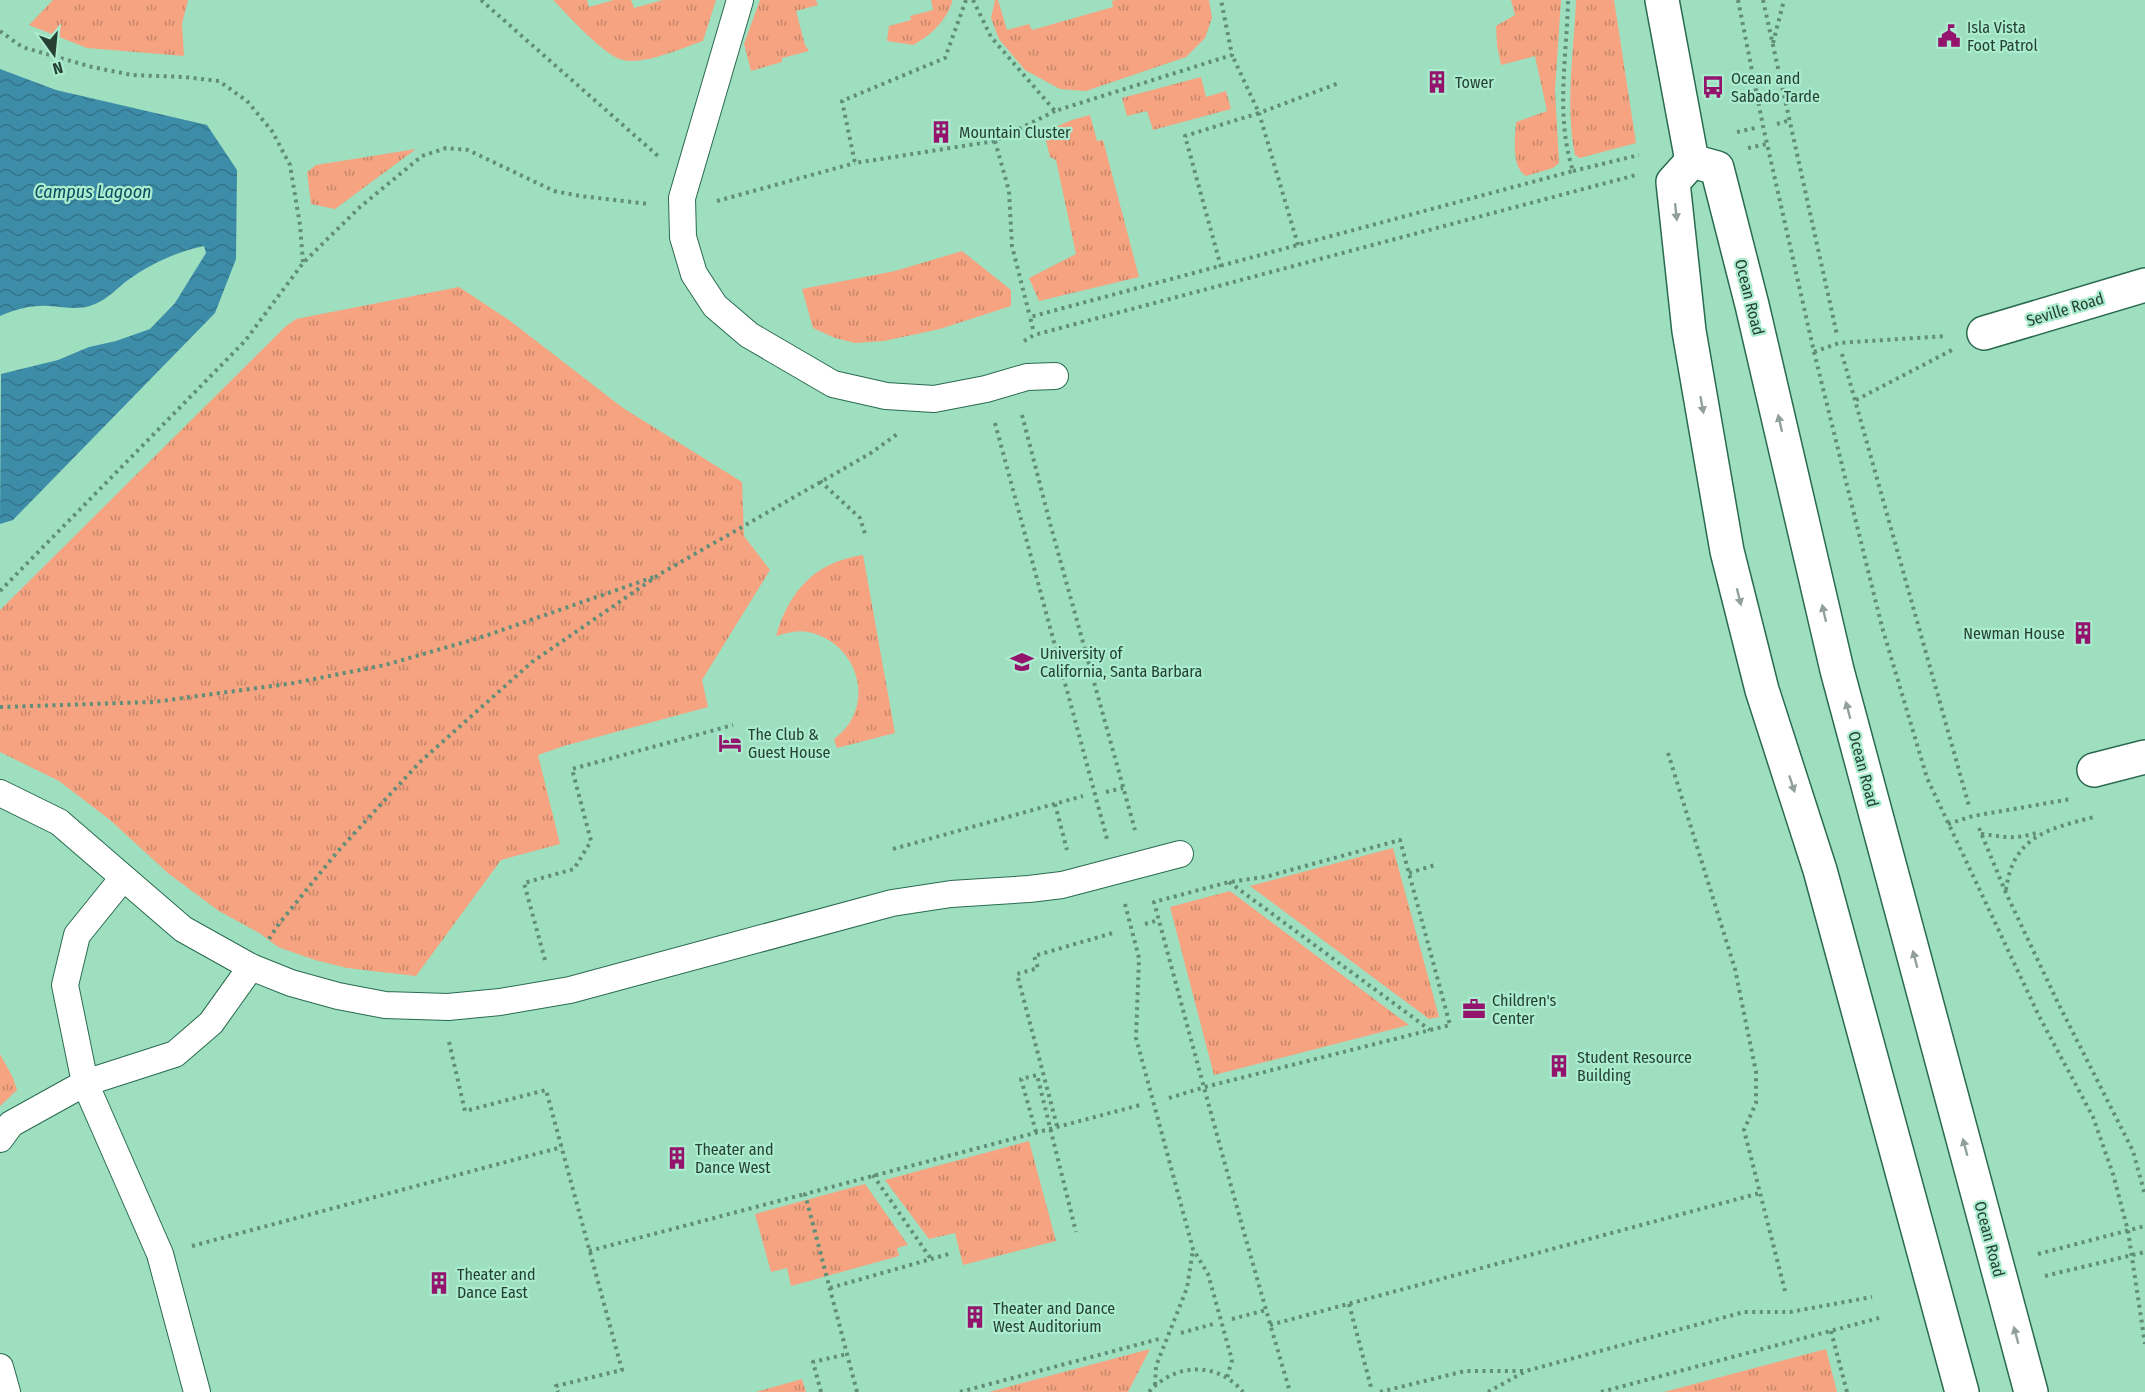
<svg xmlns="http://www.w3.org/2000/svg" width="2145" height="1392" viewBox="0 0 2145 1392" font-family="'Fira Sans Condensed',sans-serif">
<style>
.grass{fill:url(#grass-tufts)}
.water{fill:url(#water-waves)}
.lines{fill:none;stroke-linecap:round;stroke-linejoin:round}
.service-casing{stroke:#2a6b50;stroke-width:28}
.minor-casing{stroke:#2a6b50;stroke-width:36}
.tertiary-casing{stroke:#2a6b50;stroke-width:36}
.path{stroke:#608e78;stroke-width:4;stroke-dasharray:3 4.5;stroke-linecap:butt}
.service{stroke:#fff;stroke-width:26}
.minor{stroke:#fff;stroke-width:33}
.tertiary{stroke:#fff;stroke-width:33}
.oneway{fill:#92a09a}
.labels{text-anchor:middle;stroke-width:4.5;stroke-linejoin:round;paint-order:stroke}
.poi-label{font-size:16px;fill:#264134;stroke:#aaeccd;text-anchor:start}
.street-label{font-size:16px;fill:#264134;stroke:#aaeccd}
.water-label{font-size:18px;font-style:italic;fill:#074c60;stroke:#aaeccd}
</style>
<defs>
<pattern id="grass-tufts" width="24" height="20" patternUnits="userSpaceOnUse" patternTransform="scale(1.5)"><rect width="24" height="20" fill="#f5a380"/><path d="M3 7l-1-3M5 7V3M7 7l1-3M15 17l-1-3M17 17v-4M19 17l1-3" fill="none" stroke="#c6866a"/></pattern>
<pattern id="water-waves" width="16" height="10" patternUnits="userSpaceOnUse" patternTransform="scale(1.5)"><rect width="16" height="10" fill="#3d8ca8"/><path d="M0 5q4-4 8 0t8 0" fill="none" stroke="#33748a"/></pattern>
</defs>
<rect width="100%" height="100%" fill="#9edfc0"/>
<g class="grass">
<polygon points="53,0 188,0 182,24 184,56 87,48 29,25"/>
<path d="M553,0h34l2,7 25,-7h17l3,8 29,-8h53l-13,41c-21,7 -58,24 -80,19 -19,-4 -55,-45 -70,-60z"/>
<polygon points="760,0 816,0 818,5 796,11 805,45 809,51 782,58 782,62 751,71 744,44"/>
<path d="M931,0h21v2c-5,18 -23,35 -39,43l-26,-4 2,-15 22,-6 -1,-4 23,-6z"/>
<polygon points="995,0 998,0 1007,30 1029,24 1032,30 1113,7 1112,1 1116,0 1209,0 1212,18 1205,38 1186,57 1086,91 1060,89 1025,70 999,39 991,18"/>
<path d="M1511,0h50l-6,90 4,73 -6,5 -27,8c-15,-9 -11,-38 -10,-54l31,-11 -12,-55 -34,9 -4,-20 -1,-19 19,-11z"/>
<path d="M1576,0h38l22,143 -56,15 -5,-3c-10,-51 -1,-104 1,-155z"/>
<polygon points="1201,77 1206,97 1226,91 1231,109 1153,130 1147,111 1127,116 1122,98"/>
<polygon points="1090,115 1097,141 1103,140 1139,277 1039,301 1029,278 1076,254 1056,160 1050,157 1044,132 1072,120"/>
<polygon points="416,149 335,209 311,204 307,172 316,165"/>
<polygon points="962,251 1011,290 1011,306 940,329 884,341 855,343 835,338 813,328 802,289 895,271"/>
<polygon points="459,287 509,320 623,408 742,482 744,536 770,570 702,680 708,707 564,746 538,755 560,844 501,860 416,976 347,968 315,960 278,947 261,934 219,911 169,874 110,820 59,781 0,752 0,610 285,327 296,319"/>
<path d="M863,555l32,178 -58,15 -3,-9c44,-31 25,-97 -26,-107 -11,-2 -21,1 -32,4 13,-45 39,-74 87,-81z"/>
<polygon points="1393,848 1439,1017 1429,1019 1250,886"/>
<polygon points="1230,891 1409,1025 1214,1075 1170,907"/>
<polygon points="0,1054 13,1078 17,1090 0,1106"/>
<polygon points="1029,1141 1056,1241 963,1265 955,1233 929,1239 885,1180"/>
<polygon points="865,1184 908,1245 897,1248 899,1256 791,1286 787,1268 771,1272 755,1214"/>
<polygon points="1150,1349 1128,1392 989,1392"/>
<polygon points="1826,1349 1837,1392 1664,1392"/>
<polygon points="802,1379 806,1392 756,1392"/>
</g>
<path class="water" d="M0,69l56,21 151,35 30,45 -1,89 -21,54 -202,207 -13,4 1,-150 57,-14 31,-13 27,-6 34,-12 25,-26 31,-50 -2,-7c-28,6 -52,17 -76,34 -11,8 -20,19 -33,24 -16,7 -29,3 -46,2 -17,-1 -33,3 -49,10z"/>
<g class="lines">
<g class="service-casing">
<g id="service">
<polyline points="740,0 682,198 683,237 694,274 715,306 749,335 833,384 886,396 934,399 986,389 1027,377 1055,376"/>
<polyline points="0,793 59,822 183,929 251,967 291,983 338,996 385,1005 448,1007 500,1002 570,990 892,903 951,894 1029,889 1062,885 1180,854"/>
<polyline points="123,878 77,935 65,985 85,1083 160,1254 197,1392"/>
<polyline points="0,1139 11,1124 85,1083 175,1054 211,1023 251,967"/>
<polyline points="0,1367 7,1392"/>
</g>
</g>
<g class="minor-casing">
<g id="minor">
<polyline points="1662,0 1692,161"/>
<polyline points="1984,333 2145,285"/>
<polyline points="2094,770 2145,757"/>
</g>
</g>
<g class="tertiary-casing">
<polyline id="tertiary" points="1962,1392 1820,870 1762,690 1727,551 1689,331 1673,182 1692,161 1717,168 1752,305 1837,670 2031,1392"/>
</g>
<g class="path">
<polyline points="481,0 658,156"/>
<polyline points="966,0 945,58 842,101 855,163 995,141 1055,111"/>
<polyline points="973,0 991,37 1055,111 1232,55 1221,0"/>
<polyline points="1738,0 1763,126 1814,352 1882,627 1927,778 2039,1016 2093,1117 2113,1174 2128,1231 2145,1344"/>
<polyline points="1763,0 1837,335"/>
<polyline points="0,31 22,47 92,67 132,75 184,77 219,81 247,101 272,131 290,165 300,225 303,262"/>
<polyline points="1773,43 1784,0"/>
<polyline points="1777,124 1790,120"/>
<polyline points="1737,132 1755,128"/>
<polyline points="995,141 1009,191 1012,246 1030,317"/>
<polyline points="1748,148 1767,144"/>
<polyline points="1573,171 1639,155"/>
<polyline points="717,201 855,163"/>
<polyline points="1298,245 1259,113 1339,83"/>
<polyline points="1221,267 1185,136 1259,113 1232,55"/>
<path d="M1033,329l-3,-12 543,-146c-18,-56 -6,-114 -5,-171"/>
<polyline points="1024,341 1034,335 1636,175"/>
<polyline points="1814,352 1839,343 1946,336"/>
<polyline points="1842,354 1969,806"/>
<polyline points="1856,400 1952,350"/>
<polyline points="1022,415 1051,527 1135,830"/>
<polyline points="995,423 1107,839"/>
<polyline points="820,481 860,518 866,537"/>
<polyline points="0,591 245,341 303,263 360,207 422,156 446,148 468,150 554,191 580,196 649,204"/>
<polyline points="0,707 154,702 294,683 385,665 479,638 654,577"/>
<polyline points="1668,753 1735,969 1756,1072 1756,1103 1744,1130 1785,1291"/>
<polyline points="1106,792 1123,788"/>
<polyline points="1055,804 1067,850"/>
<polyline points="1948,824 1973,816 2071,799"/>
<polyline points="1979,828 2006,893 2058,1003 2133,1151 2145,1195"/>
<path d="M1981,834c28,3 31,6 59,-2"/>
<polyline points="893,849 1083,796"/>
<polyline points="1409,873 1435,865"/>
<polyline points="1229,882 1430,1030"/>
<path d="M2006,890c7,-54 42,-61 88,-73"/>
<polyline points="1125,904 1139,958 1136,1038 1193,1249 1208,1274 1232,1360 1227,1378"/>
<polyline points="1145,924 1159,920"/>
<polyline points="269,939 278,925 338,851 419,763 532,662 660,574 871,453 900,432"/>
<polyline points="545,960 524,883 574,869 591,841 572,769 733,725"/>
<polyline points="449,1042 465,1111 546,1090 622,1370 556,1386 558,1392"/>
<path d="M1169,1098l36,-11 245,-62 -50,-185 -135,37 -36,5 -75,20c44,164 88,328 136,490"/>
<polyline points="1057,1126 1017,974 1038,968 1034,956 1116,932"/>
<polyline points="1036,1132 1021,1079 1037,1075 1076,1232"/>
<polyline points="873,1175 931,1259"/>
<polyline points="192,1246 562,1147"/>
<polyline points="589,1251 805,1194"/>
<polyline points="2038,1254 2145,1226"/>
<polyline points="2045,1276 2145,1252"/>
<polyline points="830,1288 952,1253"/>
<polyline points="1349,1304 1371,1387"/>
<polyline points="1232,1319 1266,1310"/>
<polyline points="1270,1325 1760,1193"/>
<polyline points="1831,1331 1847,1392"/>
<polyline points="1181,1333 1213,1324"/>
<polyline points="1155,1385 1156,1366 1187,1288 1193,1250"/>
<polyline points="821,1392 813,1362 847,1354"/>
<polyline points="857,1392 805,1194 1140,1105"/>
<polyline points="960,1392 1159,1339"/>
<path d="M1149,1392c25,-29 69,-31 94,0"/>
<polyline points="1380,1392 1465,1371 1526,1371"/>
<polyline points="1488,1392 1526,1371 1744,1312 1790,1312 1872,1297"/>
<polyline points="1601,1392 1879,1318"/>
</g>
<use href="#service" class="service"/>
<use href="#minor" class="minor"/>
<use href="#tertiary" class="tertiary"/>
</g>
<defs><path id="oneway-solid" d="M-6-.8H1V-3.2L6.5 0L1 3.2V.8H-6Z" transform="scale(1.5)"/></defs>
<g class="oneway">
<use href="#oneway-solid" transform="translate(1676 212) rotate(84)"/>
<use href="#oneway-solid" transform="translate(1702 405) rotate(80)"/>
<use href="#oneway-solid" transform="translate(1780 423) rotate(-103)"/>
<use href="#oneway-solid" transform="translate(1739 597) rotate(76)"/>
<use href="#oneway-solid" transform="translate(1824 613) rotate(-103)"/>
<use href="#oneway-solid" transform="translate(1848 710) rotate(-105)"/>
<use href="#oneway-solid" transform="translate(1792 784) rotate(72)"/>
<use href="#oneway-solid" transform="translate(1915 959) rotate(-105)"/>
<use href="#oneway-solid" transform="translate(1965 1147) rotate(-105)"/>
<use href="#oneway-solid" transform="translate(2016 1335) rotate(-105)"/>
</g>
<defs>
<g id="civic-bare" transform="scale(1.8)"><path d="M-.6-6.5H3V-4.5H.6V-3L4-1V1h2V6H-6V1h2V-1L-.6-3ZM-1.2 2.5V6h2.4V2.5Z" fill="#93136d" stroke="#aaeccd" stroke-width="2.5" paint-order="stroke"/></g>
<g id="building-bare" transform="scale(1.8)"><path d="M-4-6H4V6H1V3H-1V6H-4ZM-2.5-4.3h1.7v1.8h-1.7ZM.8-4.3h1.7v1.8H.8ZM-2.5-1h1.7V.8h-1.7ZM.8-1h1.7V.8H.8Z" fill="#93136d" stroke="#aaeccd" stroke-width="2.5" paint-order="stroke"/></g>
<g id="bus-bare" transform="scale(1.8)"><path d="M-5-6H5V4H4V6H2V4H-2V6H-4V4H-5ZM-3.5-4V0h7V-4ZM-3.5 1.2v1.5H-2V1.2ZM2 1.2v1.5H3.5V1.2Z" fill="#93136d" stroke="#aaeccd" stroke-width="2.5" paint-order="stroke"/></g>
<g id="university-bare" transform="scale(1.8)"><path d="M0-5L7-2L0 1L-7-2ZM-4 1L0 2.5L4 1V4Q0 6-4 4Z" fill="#93136d" stroke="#aaeccd" stroke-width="2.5" paint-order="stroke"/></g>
<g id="hotel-bare" transform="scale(1.8)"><path d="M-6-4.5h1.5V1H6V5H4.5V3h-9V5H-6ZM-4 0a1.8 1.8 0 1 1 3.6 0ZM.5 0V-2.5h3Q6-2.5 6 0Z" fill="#93136d" stroke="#aaeccd" stroke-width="2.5" paint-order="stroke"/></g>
<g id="office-bare" transform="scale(1.8)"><path d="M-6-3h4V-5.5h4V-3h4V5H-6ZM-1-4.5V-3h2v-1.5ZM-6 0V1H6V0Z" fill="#93136d" stroke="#aaeccd" stroke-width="2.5" paint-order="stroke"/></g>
</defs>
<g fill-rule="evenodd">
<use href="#civic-bare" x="1949" y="36"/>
<use href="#building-bare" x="1437" y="82"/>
<use href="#bus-bare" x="1713" y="87"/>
<use href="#building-bare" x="941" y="132"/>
<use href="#building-bare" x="2083" y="633"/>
<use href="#university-bare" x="1022" y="662"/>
<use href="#hotel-bare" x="730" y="743"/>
<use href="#office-bare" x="1474" y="1009"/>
<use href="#building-bare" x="1559" y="1066"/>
<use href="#building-bare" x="677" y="1158"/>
<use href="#building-bare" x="439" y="1283"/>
<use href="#building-bare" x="975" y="1317"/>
</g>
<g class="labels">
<g class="poi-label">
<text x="1967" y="33">Isla Vista<tspan x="1967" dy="18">Foot Patrol</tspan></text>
<text x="1731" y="84">Ocean and<tspan x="1731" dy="18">Sabado Tarde</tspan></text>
<text x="1455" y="88">Tower</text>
<text x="959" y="138">Mountain Cluster</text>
<text x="2065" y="639" text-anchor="end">Newman House</text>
<text x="1040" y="659">University of<tspan x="1040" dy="18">California, Santa Barbara</tspan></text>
<text x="748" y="740">The Club &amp;<tspan x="748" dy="18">Guest House</tspan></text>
<text x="1492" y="1006">Children's<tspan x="1492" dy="18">Center</tspan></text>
<text x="1577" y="1063">Student Resource<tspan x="1577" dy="18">Building</tspan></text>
<text x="695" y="1155">Theater and<tspan x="695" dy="18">Dance West</tspan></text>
<text x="457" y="1280">Theater and<tspan x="457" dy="18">Dance East</tspan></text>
<text x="993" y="1314">Theater and Dance<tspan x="993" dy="18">West Auditorium</tspan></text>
</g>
<g class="street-label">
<text transform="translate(1750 297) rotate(76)" y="6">Ocean Road</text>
<text transform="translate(2065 309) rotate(-17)" y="6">Seville Road</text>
<text transform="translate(1864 769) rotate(75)" y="6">Ocean Road</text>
<text transform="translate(1990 1239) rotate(75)" y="6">Ocean Road</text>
</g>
<g class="water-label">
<text x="93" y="198">Campus Lagoon</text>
</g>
</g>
<g transform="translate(54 54) rotate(165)" stroke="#aaeccd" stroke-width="4.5" paint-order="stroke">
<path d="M0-4.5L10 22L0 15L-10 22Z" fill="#264134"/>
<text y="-9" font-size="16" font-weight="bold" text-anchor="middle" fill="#264134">N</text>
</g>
</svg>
